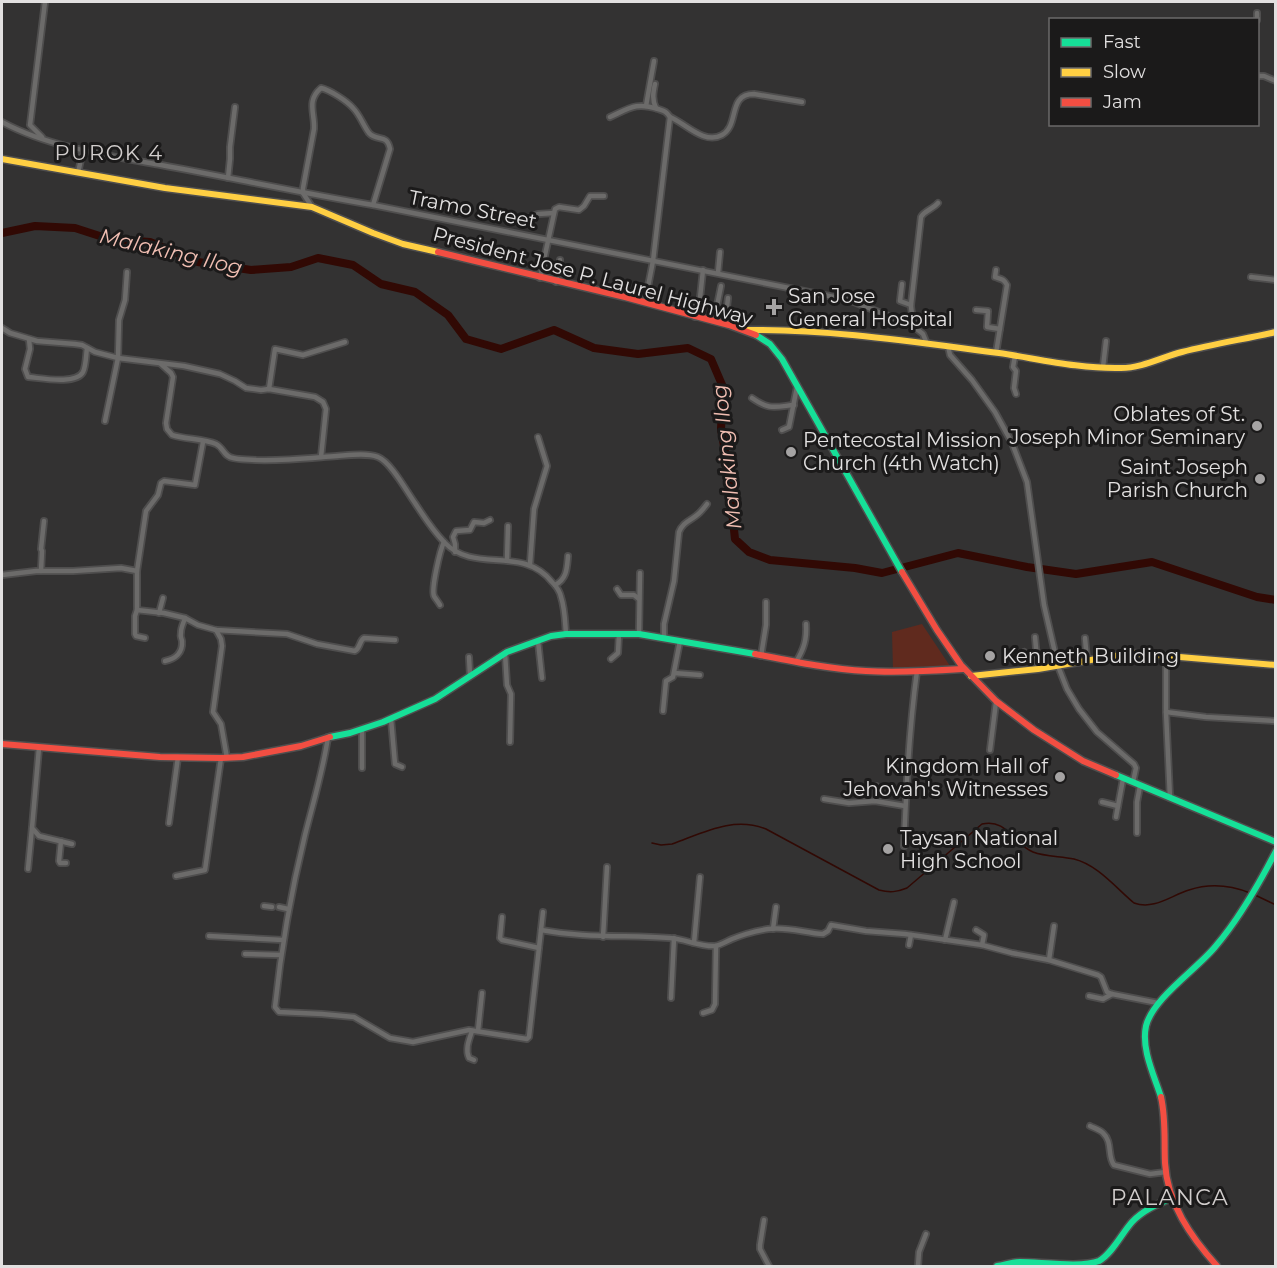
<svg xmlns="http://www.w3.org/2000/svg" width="1277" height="1268" viewBox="0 0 1277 1268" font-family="Montserrat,sans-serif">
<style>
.green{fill:#602a1e}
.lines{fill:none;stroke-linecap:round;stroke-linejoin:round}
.stream{stroke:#310904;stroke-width:1.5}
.river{stroke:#310904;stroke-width:8}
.street-casing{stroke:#4f4e4e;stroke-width:8}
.fast-casing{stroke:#4f4e4e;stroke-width:9}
.slow-casing{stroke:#4f4e4e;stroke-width:9}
.jam-casing{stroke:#4f4e4e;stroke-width:9}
.street{stroke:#6c6b6a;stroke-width:4.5}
.fast{stroke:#16e098;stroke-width:6}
.slow{stroke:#ffcf43;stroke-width:6}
.jam{stroke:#f24e42;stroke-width:6}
.poi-dot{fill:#a5a3a3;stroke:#1b1a1a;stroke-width:2}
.labels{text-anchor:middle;stroke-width:6;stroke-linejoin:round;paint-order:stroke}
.street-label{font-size:20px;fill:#e2e0e0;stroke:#1b1a1a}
.poi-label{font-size:20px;fill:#e2e0e0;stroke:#1b1a1a;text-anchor:start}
.neighbourhood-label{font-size:21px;letter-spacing:1.5px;fill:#d1cdcc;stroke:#1b1a1a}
.water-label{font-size:21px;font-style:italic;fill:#f1beb2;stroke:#1b1a1a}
.quarter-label{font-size:22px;letter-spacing:1.5px;fill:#d1cdcc;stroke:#1b1a1a}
</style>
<rect width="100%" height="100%" fill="#333232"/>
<polygon class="green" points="922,624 950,666 893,669 892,632"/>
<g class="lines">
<g class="stream">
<path d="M652,843l9,2 11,-1c31,-11 61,-28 94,-15l113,61c11,3 18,2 28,-2l75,-64c25,-6 31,20 51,28 13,5 28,4 41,7 24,6 42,29 60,44 20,7 36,-7 55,-13 21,-7 41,-5 61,3"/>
<polyline points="1255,895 1276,905"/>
</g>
<polyline class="river" points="2,233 35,226 75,228 109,239 150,242 198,262 251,270 291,267 318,258 353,265 381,284 415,292 448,315 466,339 501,349 554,330 594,348 638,354 688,348 711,359 723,387 721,429 727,463 735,539 749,552 770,560 855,568 882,573 958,553 1027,567 1076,574 1152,562 1257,597 1276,600"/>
<g class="street-casing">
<g id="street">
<polyline points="1257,20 1257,13"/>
<polyline points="1258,76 1264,76 1276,81"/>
<path d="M655,84c-2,9 -3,16 1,24"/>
<polyline points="646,106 654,61"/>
<path d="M610,117c20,-9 26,-15 48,-8 6,2 8,2 12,8l-17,144 -8,41"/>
<path d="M670,117c15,6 34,28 52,18 18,-10 5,-41 32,-41l48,8"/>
<path d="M2,122c46,25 108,34 159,43 71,13 141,28 212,40l476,95 64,26 10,8 4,10"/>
<polyline points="42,137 30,125 45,2"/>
<polyline points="78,173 83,150"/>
<polyline points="228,178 230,159 230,147 235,107"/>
<path d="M312,207l-9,-14v-5l11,-59c1,-16 -8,-28 7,-41 9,2 26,13 32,20 7,7 10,17 16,25 8,9 18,0 21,16l-17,56"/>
<polyline points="528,218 538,214 554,213"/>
<polyline points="718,273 720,252"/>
<polyline points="1251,277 1276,280"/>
<polyline points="540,278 555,209 559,207 579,210 584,206 590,196 604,196"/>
<polyline points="556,282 560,260"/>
<polyline points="902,284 900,301 911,305"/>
<polyline points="860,303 865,294 871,295"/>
<polyline points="976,310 988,311 987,327 1000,329"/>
<polyline points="695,317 697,304 700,298 703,270"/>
<polyline points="714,321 721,286"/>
<polyline points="725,324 728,298"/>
<path d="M913,326c1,-6 -2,-14 -2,-21l10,-88c3,-6 12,-8 17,-14"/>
<polyline points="2,328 10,333 37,341 75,344 82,345 95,352 118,358 184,366 220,374 235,381 246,388 261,390 269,389 315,397 323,402 326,409 321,457"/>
<path d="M29,339l1,10 -5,20 3,8c13,1 48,8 55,-5 3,-6 3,-17 4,-24"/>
<polyline points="948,346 950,355 972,380 995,412 1012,443 1027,482 1044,605 1058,666 1067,689 1079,709 1097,732 1134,764 1136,768 1133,782"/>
<path d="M996,353l11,-68c-3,-6 -6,-6 -12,-8l1,-7"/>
<polyline points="1015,356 1013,367 1016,371 1014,388 1016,394"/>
<path d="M161,364l10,9 2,4 -7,46 1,6 5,6c12,4 33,4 44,9 8,4 8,13 17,14 7,2 15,1 23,2 27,1 54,-2 81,-4 14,-1 29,-3 41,1 13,5 29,35 37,46 9,14 19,29 30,40 30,31 78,2 107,39 4,4 8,10 9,15 4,12 4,25 5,37"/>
<polyline points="1103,367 1106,341"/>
<polyline points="269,389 275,349 303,355 345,342"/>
<path d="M752,398c17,12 22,9 42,7"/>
<polyline points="105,421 118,358 119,320 125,300 127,272"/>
<polyline points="782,430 789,427 797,387"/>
<path d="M203,442l-8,43 -31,-4 -3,2 -3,12 -12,16 -9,60v39l27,3 21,5 13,7 18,5 71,4 30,10 38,7c6,-4 4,-10 9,-13l31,2"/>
<polyline points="455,552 455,544 453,537 456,531 470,530 474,522 484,523 490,520"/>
<polyline points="507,560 508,526"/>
<polyline points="530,564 534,509 547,466 538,437"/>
<polyline points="41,571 42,551 41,549 44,521"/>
<polyline points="2,575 36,571 73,571 121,568 137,571"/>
<path d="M555,585c12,-6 12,-17 13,-29"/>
<polyline points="617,589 621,595 634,595 639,599"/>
<path d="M440,605c-1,-2 -5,-7 -6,-9 -3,-7 6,-46 10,-54"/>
<polyline points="137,610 135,616 135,634 136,636 145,638"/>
<polyline points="159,613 163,598"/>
<polyline points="216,630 221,639 222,646 213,712 221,724 227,758"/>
<polyline points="639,634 640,573"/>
<polyline points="1035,637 1038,669"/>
<path d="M664,638v-14l10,-43 5,-49c4,-10 11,-11 18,-17 4,-3 7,-7 10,-11"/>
<polyline points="1085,638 1087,660"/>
<polyline points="538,641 542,678"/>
<polyline points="1024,652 1026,657 1037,655"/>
<polyline points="505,653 507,685 511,694 510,742"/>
<polyline points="761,656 766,625 766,602"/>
<polyline points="1166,656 1166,712 1170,798"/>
<polyline points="469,657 470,675"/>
<polyline points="611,659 618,653 619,634"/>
<path d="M165,661c10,-2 18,-8 17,-20 -1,-5 -2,-3 -1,-9 0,-5 3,-10 4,-14"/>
<path d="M796,662c8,-13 11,-23 10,-38"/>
<polyline points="674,673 700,675"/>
<polyline points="663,711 666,681 673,677 680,641"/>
<polyline points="1166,712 1206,717 1276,721"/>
<polyline points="391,719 395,764 402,767"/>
<path d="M328,737c-5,34 -15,66 -23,98 -14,57 -24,114 -30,172l4,5 43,2 32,3 36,21 23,4 56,-12 58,9 2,-2 14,-125"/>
<polyline points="39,748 32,828 39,836 72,844"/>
<polyline points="990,750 996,702"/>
<polyline points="362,768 362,729"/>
<polyline points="824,799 849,803 875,801 905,806"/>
<polyline points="875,801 876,786"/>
<polyline points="1102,802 1118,806"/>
<polyline points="1116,817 1123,779"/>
<polyline points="169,823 178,757"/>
<polyline points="1137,833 1137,802 1140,786"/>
<polyline points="61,841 59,861 60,863 66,863"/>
<path d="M904,846c2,-58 5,-117 13,-175"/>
<polyline points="28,869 32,828"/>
<polyline points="176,876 205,870 221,758"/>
<polyline points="264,906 272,907"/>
<polyline points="279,907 288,909"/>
<polyline points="502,917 500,938 502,940 539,948"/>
<polyline points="773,929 776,907"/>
<path d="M541,930c43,8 86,5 129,8 15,1 30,9 45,8 6,-1 12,-5 17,-7 12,-5 24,-8 36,-10 18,-3 37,4 55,5l5,-3 3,-6 35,6 39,3 77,11 30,8 37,7 49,15 3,2 6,15 5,2 46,9"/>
<polyline points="976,930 984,935 982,945"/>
<polyline points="209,936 283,940"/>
<polyline points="603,937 607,867"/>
<polyline points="945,940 954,902"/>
<polyline points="694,943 700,877"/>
<polyline points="909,945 911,935"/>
<polyline points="245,954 281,955"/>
<polyline points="1049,960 1054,926"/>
<polyline points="1089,996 1103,999 1112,994"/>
<polyline points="671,998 674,938"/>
<polyline points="703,1013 712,1010 715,1004 716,946"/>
<path d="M472,1031c-3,9 -7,18 -3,27l5,2"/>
<polyline points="478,1031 482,993"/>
<path d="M1090,1126c4,2 10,4 13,7 10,9 4,23 11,32l36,9 16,-2"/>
<polyline points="764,1220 760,1245 760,1249 769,1266"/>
<polyline points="918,1266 919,1252 926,1234"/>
</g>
</g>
<g class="fast-casing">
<g id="fast">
<polyline points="756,335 770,344 782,359 902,572"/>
<polyline points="330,737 350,733 383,722 435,699 507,652 551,636 566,634 639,634 755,654"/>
<polyline points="1116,775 1276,842"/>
<path d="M1161,1097c-7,-22 -20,-48 -15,-71 7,-28 50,-56 69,-79 24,-28 44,-63 61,-96"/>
<path d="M997,1266c8,-1 15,-4 23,-4 20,0 62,6 79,-1 13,-7 23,-28 33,-39 11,-12 26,-18 40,-24"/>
</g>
</g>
<g class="slow-casing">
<g id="slow">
<polyline points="2,159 165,188 312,207 373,233 403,244 438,252"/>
<path d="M745,330c86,-1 169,12 254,23 40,6 81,16 122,15 21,0 41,-11 61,-16 31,-8 63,-13 94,-20"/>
<polyline points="971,676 1038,669 1132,653 1276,665"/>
</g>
</g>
<g class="jam-casing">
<g id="jam">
<polyline points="438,252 625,297 729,325 756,335"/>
<polyline points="902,572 937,630 961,665 996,701 1034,730 1083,761 1116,775"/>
<path d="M755,654c36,7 74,15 111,17 33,2 65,0 98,-2"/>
<polyline points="2,744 160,757 221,758 243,757 301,746 330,737"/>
<path d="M1161,1097c5,22 3,44 4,66 2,40 26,74 52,103"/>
</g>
</g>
<use href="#street" class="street"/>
<use href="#fast" class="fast"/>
<use href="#slow" class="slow"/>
<use href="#jam" class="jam"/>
</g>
<g class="poi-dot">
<path d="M771 298h6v6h6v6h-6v6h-6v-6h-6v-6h6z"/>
<circle cx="1257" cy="426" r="6"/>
<circle cx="791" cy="452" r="6"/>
<circle cx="1260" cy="479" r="6"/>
<circle cx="990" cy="656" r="6"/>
<circle cx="1060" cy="777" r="6"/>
<circle cx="888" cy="849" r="6"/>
</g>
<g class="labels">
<g class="street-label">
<text transform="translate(473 209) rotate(11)" y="7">Tramo Street</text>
<text transform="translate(593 276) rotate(15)" y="7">President Jose P. Laurel Highway</text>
</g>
<g class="poi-label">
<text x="788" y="303">San Jose<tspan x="788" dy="23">General Hospital</tspan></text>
<text x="1245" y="421" text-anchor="end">Oblates of St.<tspan x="1245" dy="23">Joseph Minor Seminary</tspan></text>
<text x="803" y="447">Pentecostal Mission<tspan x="803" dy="23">Church (4th Watch)</tspan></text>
<text x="1248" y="474" text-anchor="end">Saint Joseph<tspan x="1248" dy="23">Parish Church</tspan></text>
<text x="1002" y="663">Kenneth Building</text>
<text x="1048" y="773" text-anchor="end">Kingdom Hall of<tspan x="1048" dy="23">Jehovah's Witnesses</tspan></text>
<text x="900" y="845">Taysan National<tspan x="900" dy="23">High School</tspan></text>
</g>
<g class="neighbourhood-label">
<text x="109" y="160">PUROK 4</text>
</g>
<g class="water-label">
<text transform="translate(171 252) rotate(13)" y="7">Malaking Ilog</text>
<text transform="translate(727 457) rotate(-96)" y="7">Malaking Ilog</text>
</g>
<g class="quarter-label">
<text x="1170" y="1205">PALANCA</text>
</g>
</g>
<rect width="1277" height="1268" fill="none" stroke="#e2e0e0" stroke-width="6"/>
<rect x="1049" y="18" width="210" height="108" fill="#1b1a1a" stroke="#6b6969" stroke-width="1.5"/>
<rect x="1061" y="38" width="30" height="9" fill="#16e098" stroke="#6b6969" stroke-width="1.5"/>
<text x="1103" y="48" font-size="18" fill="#e2e0e0">Fast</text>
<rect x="1061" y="68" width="30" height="9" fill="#ffcf43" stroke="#6b6969" stroke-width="1.5"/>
<text x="1103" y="78" font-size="18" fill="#e2e0e0">Slow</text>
<rect x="1061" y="98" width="30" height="9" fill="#f24e42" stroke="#6b6969" stroke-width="1.5"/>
<text x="1103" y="108" font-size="18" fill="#e2e0e0">Jam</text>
</svg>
